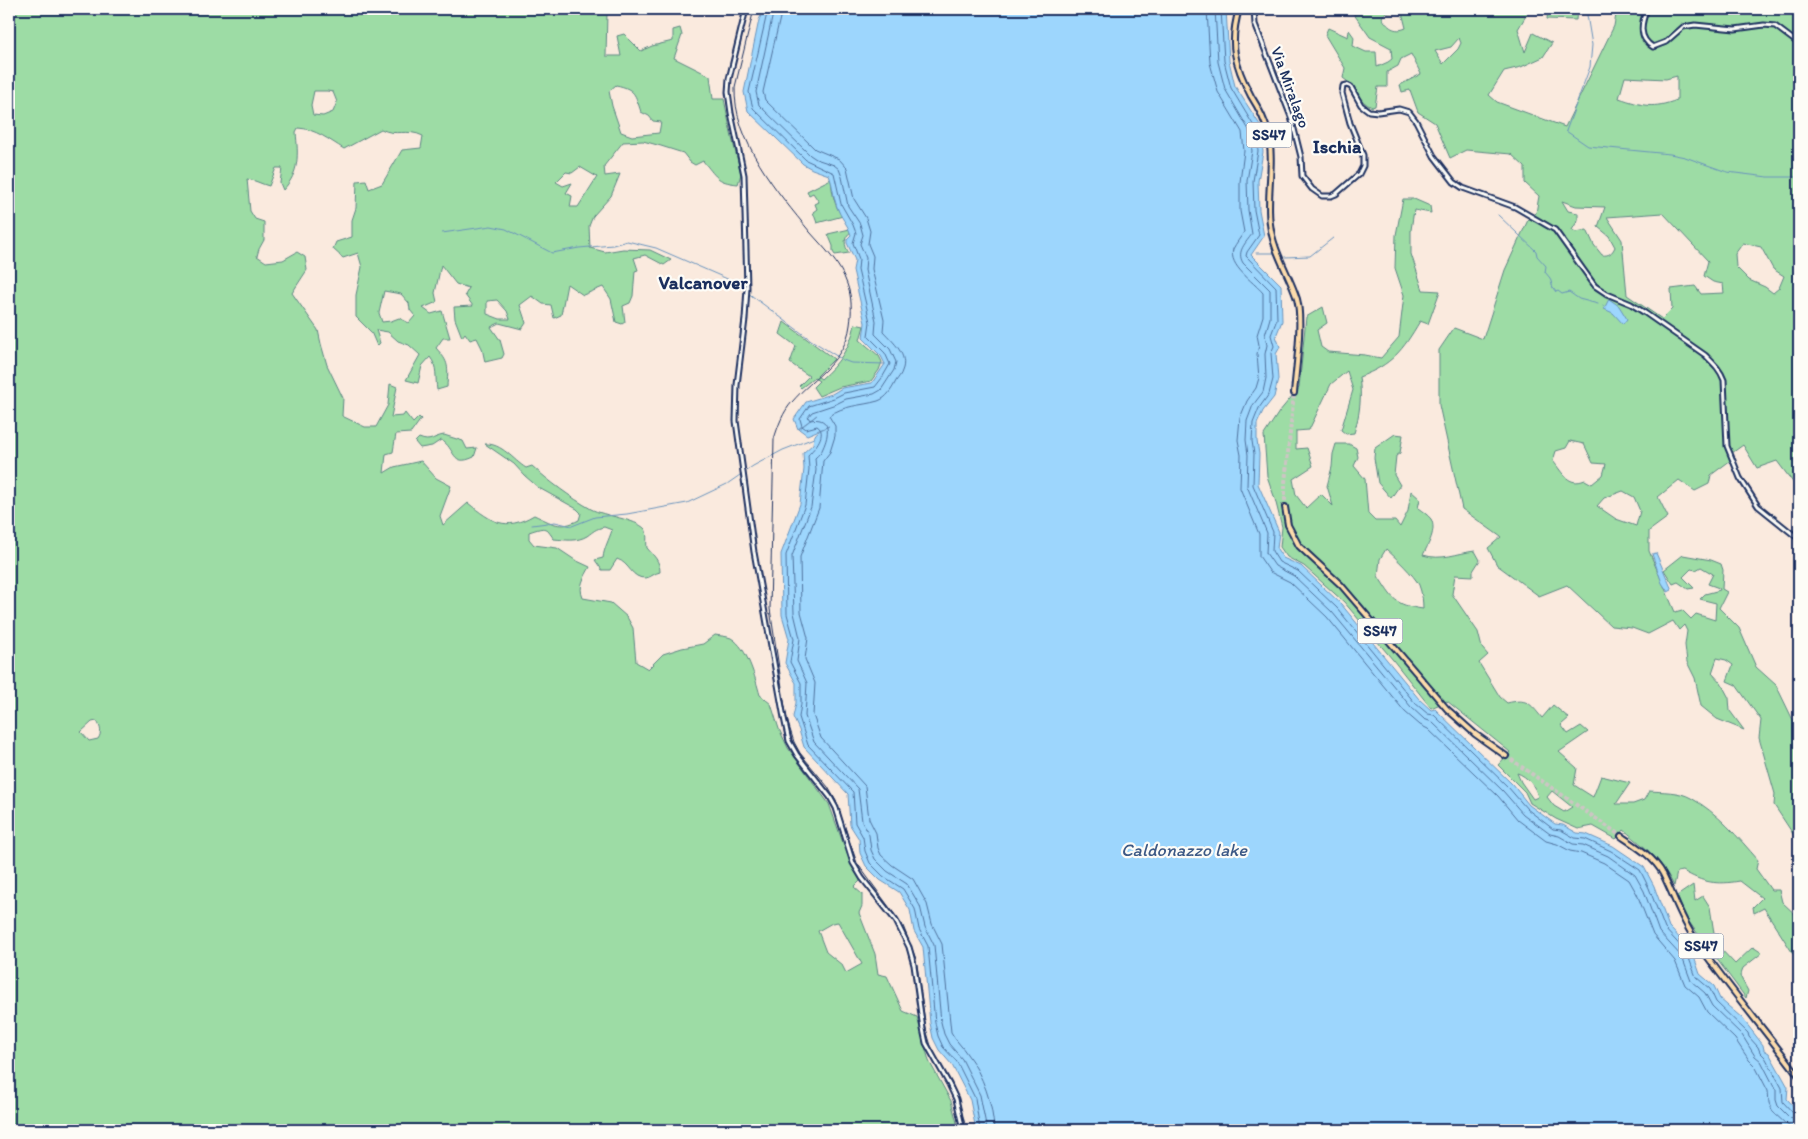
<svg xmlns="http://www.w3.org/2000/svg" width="1808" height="1139" viewBox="0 0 1808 1139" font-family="Itim,sans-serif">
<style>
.green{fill:#9ddca5;stroke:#5c8682;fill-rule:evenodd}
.water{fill:#9dd6fd;stroke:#6993bd}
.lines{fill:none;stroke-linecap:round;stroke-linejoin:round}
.shore{stroke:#4f729e;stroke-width:1}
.stream{stroke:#6993bd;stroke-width:1}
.primary-tunnel{stroke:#cdc5c4;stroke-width:4;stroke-dasharray:4 2;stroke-linecap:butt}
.secondary-casing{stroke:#1b2f5e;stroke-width:7}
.primary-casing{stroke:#1b2f5e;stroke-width:8}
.secondary{stroke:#fdfcf7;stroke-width:3}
.primary{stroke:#fddcac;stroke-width:4}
.rail{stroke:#1b2f5e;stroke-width:1}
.labels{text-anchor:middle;stroke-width:4.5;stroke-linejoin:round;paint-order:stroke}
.shield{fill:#fdfcf7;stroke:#5f6c8c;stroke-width:1}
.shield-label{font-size:15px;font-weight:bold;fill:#1b2f5e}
.street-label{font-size:16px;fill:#1b2f5e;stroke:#fdfcf7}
.water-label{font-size:18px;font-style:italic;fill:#3c5986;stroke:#fdfcf7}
.quarter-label{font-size:19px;font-weight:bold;fill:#1b2f5e;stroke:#fdfcf7}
</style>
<rect width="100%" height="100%" fill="#faeade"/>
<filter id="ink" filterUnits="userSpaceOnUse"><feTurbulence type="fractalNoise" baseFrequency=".02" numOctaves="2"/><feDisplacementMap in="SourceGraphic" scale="10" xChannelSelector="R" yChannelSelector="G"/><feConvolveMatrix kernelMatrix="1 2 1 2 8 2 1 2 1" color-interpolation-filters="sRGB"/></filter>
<g filter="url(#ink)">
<g class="green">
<path d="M9,9h591l1,3 6,1 -1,43h15l-4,-20 7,-2 17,17 11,-5 21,-5v-11l7,-2 2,7 -8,23 36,18 3,23h11l8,39 9,36 -3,10c-22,-2 -22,-8 -35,-23l-8,4 -5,-3 -7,-9 -22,-7 -18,-5 -20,1 -19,24 1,10 15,-2 -9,22 -18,20 -4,10 1,22 15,4 18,-3 27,1 21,10 -7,5 -19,-10 -11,3 4,12 -3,1 -2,25 -3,7 -7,3 2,16 -3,2 -6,-2 -5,-23 -8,-12 -20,8 -16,-11 -6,31 -7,3 -3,-13 -8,-1 -11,-8 -12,9 6,18 -4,6 -23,-6 -8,4 9,13 4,14 -2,4 -17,4 -3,-14 -5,-10 -7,2 -5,-7 -3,4 -7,-18 -1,-12 19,-1 -8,-11 4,-7 -13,-4 -15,-19 -6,28 2,9 -14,6 8,6 11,-3 8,27h-7l-7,10c14,15 12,19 11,39l-10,3c-2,-12 1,-23 -7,-33l-8,9 -4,17 -12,-3 14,-25 -11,-10 -11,-4 -10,-9 -12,-2 4,13 -3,3 -6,-14 -15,-15v-22l6,-28 -4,-14 -15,5 -10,-9 3,-7 16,-5v-17l4,-12 1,-27 9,-1 3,9 13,-5 20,-34 19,-2 2,-12c-16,-8 -27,1 -42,-7l-37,20c-15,-9 -28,-20 -46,-21l-2,4c2,23 4,40 -13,58l-3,-7 2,-15h-6l-7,18c-8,-2 -14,-6 -22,-7l3,32 5,8 9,3v18l-5,9 -2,7 9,6 17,-2 14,-8 8,5 2,13 -15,23 26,37 3,14 6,21 16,33 -1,18 23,11h11l12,-22 2,-21 7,3 -6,30 12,-1 2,-3 8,10 6,-6 2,2 -10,14 -15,1 -3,18 -7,2 -2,19 10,-6 27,-6 15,17 15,8 -11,30 3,9 25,-22c24,19 37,29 66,12 18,8 26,15 45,5l2,-7 -4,-4 -38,-21 -14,-12 -11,-12 -29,-20c17,-1 28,16 41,24l6,-2c18,16 38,31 59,43 13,7 45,10 54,20 3,4 1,13 2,19 7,8 13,13 13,24 -5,1 -9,5 -14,6 -15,1 -16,-15 -29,-19l-7,11h-8l-7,-10 8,-2c1,-10 6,-18 9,-28l-8,-3c-9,2 -10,4 -17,9 -10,6 -22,4 -33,3 -9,-12 -7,-13 -25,-7v7l5,6 23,3 18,12 15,7c-6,11 -12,19 -7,31l28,5 16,14 6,11 3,34 12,7 15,-15 19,-6 21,-4 12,-9c5,1 11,1 16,3 17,10 24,40 29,57l11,9 8,25 9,19 41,56 18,50 14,26 -7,7 8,7v12l-3,7 16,41 3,20 9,2 16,35 14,6 12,44 22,40 8,29h-950zM616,85c19,4 19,9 25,27l8,4 4,5 8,1 -2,11 -27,3 -11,-4 -9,-26 -3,-15zM314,91h13l6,1 4,10 -4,10 -10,4 -10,-1 -2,-10zM580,167l17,10 -19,30h-8l2,-11 -6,-3 6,-10 -9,3 -7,-4 10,-10 6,1zM384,291l17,3 8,9 1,7 5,6 -6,7 -10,-5 -8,3 -9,1 -3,-9zM497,300l10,11 3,8h-10l-13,-5v-13zM97,721c4,7 5,12 1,18l-9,2 -8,-9 11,-10zM838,922l24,42 -16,9 -4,-8 -16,-13 -8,-21 14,-8z"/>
<path d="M1348,9h182l-12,20 7,23 8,-19 19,10 -9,14 -22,10 -17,4 -15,24 8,7 68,25 49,-101 3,-17h29c-3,16 -11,29 7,39l13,-5 17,-16 12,-1 40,4 29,-4 10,1 25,18v442l-4,-2 -18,-24 -20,7 -14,-23 -11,8 -1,7 -20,15 -2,9 -14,7 -16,-11 -21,17 10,20 -19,14v20l26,61 7,-2 9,9 5,-5 19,6 1,-17 -16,-4 5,-5 15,-4 -1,-2 -11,-4 5,-10 -12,-7 -5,3 -5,-1 -8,8 11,11 -6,1 -10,-7 -5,2 -9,-14 19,-15 28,5 10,4 2,6 -1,19 5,3 -8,16 20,20 17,39 20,18 16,33 7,9v113h-2l-23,-35 1,-11 -16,-56 2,-18 -25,-35 -9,-4 6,-16 -7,-5 -9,-2 -5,15 9,10 8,15 1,13 14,19 -27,-11 -16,-13 -6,-28 -8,-16 -2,-17 2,-14 -3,-6 -5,5 -6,-9 -25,13 -16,-6 -21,-2 -44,-41 -28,11 -42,-31 -9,-17 13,-11 -39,-28 -23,-104v-55l15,-22 29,11 22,-69 23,-50 8,-7 3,-17 -14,-13v-16l-14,-13 -45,-4 -16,8 -15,-35 -17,-11 -8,-22 -8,2 -2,-7 21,-11 -10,-20 -10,5 -3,7 -11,6v15h-9l-3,19 -3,1c-14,-5 -15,-20 -29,-29l2,-10 -20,-33 3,-7 20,9 1,-7 5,7 -1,9 13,6h10l1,15 11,-5 4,-3 -1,-11 -21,-11 -17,-24h-2zM1402,12l4,16c-11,5 -19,-1 -24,-11l3,-4zM1459,38l2,5 -3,6 -15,15 -8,-13 16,-4zM1677,76v24c-24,9 -34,6 -58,-2l6,-21 41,2zM1562,201l14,5 29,1 -7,20 11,9 6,11c-3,6 -6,9 -13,8l-8,-10 -7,-15 -11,2 -4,-2 6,-10v-7l-10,-2zM1663,213l45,48 -4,15 9,6 10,2 1,9 -23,1 -6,-8 -24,3 1,20 -10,10 -35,-24 -5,-55 -15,-23zM1743,243l18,4 12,22 11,7 -5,12 -6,5 -8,-6 -16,-7 -13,-13 -1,-13zM1570,441l14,3 9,19 13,1 -3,11 -11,9 -7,-4c-17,7 -22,-7 -32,-19l3,-10 10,-3zM1623,491l11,6 6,14 -4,15 -20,-7 -19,-13 7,-8z"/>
<polygon points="1548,9 1577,9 1576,20 1547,19"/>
<path d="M1648,9h151v34l-24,-18 -40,3 -52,-2 -18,15 -12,5 -6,-4c-4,-12 -4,-21 1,-33z"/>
<path d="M831,179c1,12 3,29 12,37l-26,7 -4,-11 4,-3 -2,-5 4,-2 -6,-9 -4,2 -2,-4z"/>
<path d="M1403,199h11l16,7 1,7 -17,-3 -3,20v24l12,36 17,1 -12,33 -8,-3c-17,29 -28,44 -61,56 3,19 1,37 -5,56l-8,1 -5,-4 12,-40 -6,-19 -16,13 -22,46 -13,1v18l11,-1 6,18 -20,13 3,16 10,13 15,-14 12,12 -6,-20 5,-19 1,-13 3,-10h13l7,4 2,9 -4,9 11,13 3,35 7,7h20l5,6 8,-16 3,-20 9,8 -2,9c4,3 10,7 13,11 6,11 -3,26 -8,36 19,6 34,-2 52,-4l5,9 -7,11v5l-18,-1 -3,19 26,38 4,16 6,7 -9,8 21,34 7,6c20,-5 23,0 35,15l11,-13 16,13 -8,7 7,9 13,-8 7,6 -29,20 18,16 -3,17 19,12 8,-21 29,7 -14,21h17l11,-4 5,-9c13,1 30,0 42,7 26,14 48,40 67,62l-2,9 15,21h8l3,12 17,16v38l-7,-4 -28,-44 -10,5 -1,-6 9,-9 -22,-17c-23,4 -37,2 -57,-10l-6,1 -3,14c-14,-28 -27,-37 -50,-56l-8,9 -23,-13 -15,3 -22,-10 -26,-16 -5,-11 -27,-27 12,-13 -63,-51 -16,7 -38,-48 -49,-58 -40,-36 -17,-9 -7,-10 2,-20 -7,-28 -8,-23 -3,-41 15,-23 20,-24 7,-71 17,-10 4,16 -10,7 4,17 7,5 37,3 16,3 18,-21 5,-42 -9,-27 1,-33zM1386,549c8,7 29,27 33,36 3,8 4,16 4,24 -29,-4 -30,-10 -45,-33l2,-17zM1517,773c10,3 19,14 21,24l-5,2 -12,-17zM1552,791l20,16 -8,5 -10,-6 -7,-9z"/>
<path d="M850,229l1,3c-8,5 -7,14 -2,21l-14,2 -2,-3v-6l-5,-12z"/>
<path d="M784,322l50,37 -17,17 4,3c17,-15 30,-32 34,-55l9,2 -4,14 19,16 3,6 -3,8 -8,11 -31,6 -21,9 -6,-9 6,-6 -5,-3 -13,10 -2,-2 10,-10 -19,-13 6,-17 -16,-12z"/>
<polygon points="1395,434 1403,435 1400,453 1396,456 1394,475 1400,485 1391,498 1378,483 1374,458 1375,448"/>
<path d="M444,435l19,6 4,8 10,-1 -3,9c-23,11 -18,-9 -33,-17l-9,6 -12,2 -5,-6 4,-4c12,5 13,-1 25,-3z"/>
<polygon points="1693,885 1695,901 1703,896 1710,907 1714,933 1720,939 1718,946 1735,964 1753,947 1762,953 1743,968 1740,976 1748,991 1746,998 1686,918 1677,896"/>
</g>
<g class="water">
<path d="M764,9h462l3,52 6,25 25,39 3,27 -5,29 1,29 5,26 -13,19 30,30 1,36 -6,15 4,11 -4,7 2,25 -4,18 -11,14 -6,13v17l2,13 -1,30 21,48 -2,17 6,9 18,8 40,38 78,95 12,11 4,-1 77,75 17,21 26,19 8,1 14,8 9,1 27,12 31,21 10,19 15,41 23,24 8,23 14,12 6,13 22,19 21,27 1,5 5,3 19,34 -1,12 12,13v18h-823l-6,-30 -18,-35 -13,-15 -6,-12 -3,-15 -7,-76 -9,-16 -4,-21 -11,-18 -19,-12 -14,-14 -6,-13 -1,-14 -9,-14 -2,-31 -44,-47 -5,-17 -6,-13 3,-14v-20l-11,-20 4,-24 -7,-24 -1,-61 19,-50 4,-35 -1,-16 10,-9c1,-13 6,-13 16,-18l-22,9 -8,-6 18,-14 -19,14 -4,-10 12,-17 26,-8 10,-6 30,-5 13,-19 -4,-8 -18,-18 2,-15 -12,-53 2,-10 -8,-17v-4l4,-4c-3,-11 -11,-18 -14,-28 -4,-10 -4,-22 -8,-32l-17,-6 -9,-5 -55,-53 -4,-19 15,-72z"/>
<polygon points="1609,299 1619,306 1627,319 1623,324 1613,313 1604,309"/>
<polygon points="1656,553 1672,590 1668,592 1662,583 1652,554"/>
</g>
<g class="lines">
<g class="shore">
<path d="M768,9l-19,83 4,16 53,52 28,13 7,31 12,21 3,8 -3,10 6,16 -1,11 12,52 -2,14 17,17 5,11 -8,14 -7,9 -31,6 -10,5 -25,8 -9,13 2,7 4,3 11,-3c11,7 -2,22 -9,29l1,14 -4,36 -19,50 1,59 7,25 -4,23 11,21v21l-2,13 9,28 45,47 2,31 8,14 2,14 5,12 13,13 20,13 12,20 4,20 9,17 7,77 3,13 5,11 14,15 18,36 5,32"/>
<path d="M774,9l-18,83 3,13 51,50 6,4 18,6 5,4 3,8 6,29 12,18 3,11 -3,9 6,14 -1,12 11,51 -1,13 15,15 6,13 -2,8 -13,20 -7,4 -28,5 -10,5 -24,8 -4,5 2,3c22,-4 19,15 13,28 -1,4 -5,7 -8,10l1,12 -5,37 -19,49 2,57 6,25 -3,23 10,22 -2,33 9,26 44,47 4,32 7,14 2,15 4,9 12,12 20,13 13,22 5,21 9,18 7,77 3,12 5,10 13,15 18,36 7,35"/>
<path d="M782,9l-19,83 2,8 50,49 24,10 8,9 7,31 12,19 4,13 -2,13 5,12 -1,13 12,51 -1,11c10,11 26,24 19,40 -1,4 -4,7 -6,10 -4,8 -9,17 -18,20 -17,5 -35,4 -49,15l6,10v10l-5,16 -7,9 -4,47 -19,49 1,55 7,26 -3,21 10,24 -2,32 8,23 44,48 4,33 7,14 2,15 3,7 11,10 21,14 14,25 5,20 10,20 9,88c4,8 11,14 16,22 16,21 26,50 27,76"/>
<path d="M1207,9l3,54 8,29 24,40 2,19 -4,31v29l4,21c-3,5 -8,11 -11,17 -5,17 20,32 30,44v23l-6,19 2,10 -2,9 2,24 -3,10 -9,13 -7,17 -2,22 3,15 -1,33 19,46v22l11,16 20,10 37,35 78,95 15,13 8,4 70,67 20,24 28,21 11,3 13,7 11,2 23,10 25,17 8,14 16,41 22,26 10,24 14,12 8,15 28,27 14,21 6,6 13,25 1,12 4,9 14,13 12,4"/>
<path d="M1215,9l3,53 7,27 24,41 3,21 -5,30 1,29 4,24c-6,9 -16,17 -9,29l27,27v28l-5,17 2,10 -2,9 1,24 -3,14 -10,13 -6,16 -1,19 2,15 -1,31 20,47 -1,20 9,13 19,10 38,36 79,95 13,12 8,3 71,69 20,23 27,20 9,2 14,8 10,1 25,11 27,19 9,16 15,41 23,25 9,24 14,12 7,13 30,29 13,21 6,5 15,29v10l2,6 12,12 9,3"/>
<polyline points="1221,9 1224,61 1231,88 1255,128 1258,151 1253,181 1254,210 1259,235 1247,252 1246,256 1276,287 1277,319 1271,335 1274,346 1271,353 1273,379 1269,394 1259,408 1253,423 1252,441 1254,454 1253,485 1273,532 1272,551 1279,562 1298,571 1337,608 1415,703 1428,714 1434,715 1508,787 1527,809 1553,829 1561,830 1575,838 1585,839 1611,851 1640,870 1649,888 1665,929 1687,953 1696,977 1710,989 1716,1002 1748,1033 1749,1037 1758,1047 1760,1052 1765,1057 1782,1088 1783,1102 1794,1114 1799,1115"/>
</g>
<g class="stream">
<polyline points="1586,9 1592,45 1590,67 1566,131 1588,146 1670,154 1685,157 1727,172 1768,177 1799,177"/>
<polyline points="1498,215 1536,251 1537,256 1546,266 1545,272 1550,278 1553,288 1556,292 1558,291 1562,294 1569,292 1579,299 1598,304"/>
<polyline points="442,233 491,226 506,229 552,253 579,248 613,245 627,241 656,248 732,281 811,340 843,360 851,363 885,364"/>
<polyline points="1256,253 1275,253"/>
<polyline points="1285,257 1310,256 1333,238"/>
<polyline points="1603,306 1606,307"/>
<polyline points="532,525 555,522 572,526 595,517 627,514 687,503 727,484 753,466 783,450 814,438"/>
</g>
<g class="primary-tunnel">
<polyline points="1285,507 1285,483 1294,393"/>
<polyline points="1506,756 1621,836"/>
</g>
<g class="secondary-casing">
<g id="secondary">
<polyline points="746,9 729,79 728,92 731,113 744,175 747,288 745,319 737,385 736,421 754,552 784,718 789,741 797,755 830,797 836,808 853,863 862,878 896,921 909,947 914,965 923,1029 926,1043 949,1084 956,1099 963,1130"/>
<path d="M1254,9l1,15 36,93 10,40 1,19 10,13 10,7h9l5,-2 23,-20 4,-8v-11l-13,-32 -8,-30 1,-7 4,-1 4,2 10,18 8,6 9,1 21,-3 10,3 7,9 18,35 20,26 9,6 52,19 40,23 40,56 12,8 24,10 14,9 60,42c8,8 15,14 19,25l3,66 13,32 18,28 41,33"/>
<path d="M1647,9c-6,14 -9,29 6,38l13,-5 17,-15 12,-2 40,4 29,-4 11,1 24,18"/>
</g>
</g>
<g class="primary-casing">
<g id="primary">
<path d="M1239,9c-10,34 -5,55 12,87 7,11 14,24 17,37 7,30 -2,61 2,91 3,27 19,50 27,75 6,22 -1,70 -3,94"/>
<polyline points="1285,507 1288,525 1299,546 1341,585 1447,709 1475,734 1506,756"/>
<path d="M1621,836c15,10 33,21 42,38 11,22 18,45 32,65 32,47 70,91 104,137"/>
</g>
</g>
<use href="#secondary" class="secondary"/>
<use href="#primary" class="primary"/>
<path class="rail" d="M754,9l-19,78c-2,53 43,106 75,145 14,16 30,31 37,52 5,13 5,27 3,41 -5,37 -36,51 -58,77 -9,10 -14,24 -18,37l-4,170 17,111 7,22 6,11 28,34 8,14 21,62 46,63 13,33 10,70 5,17 27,51 8,33"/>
</g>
</g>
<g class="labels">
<g class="shield">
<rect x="1246.5" y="122.5" width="45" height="25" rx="4"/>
<rect x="1357.5" y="618.5" width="45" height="25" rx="4"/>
<rect x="1678.5" y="933.5" width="45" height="25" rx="4"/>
</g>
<g class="shield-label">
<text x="1269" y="140">SS47</text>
<text x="1380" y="636">SS47</text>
<text x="1701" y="951">SS47</text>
</g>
<g class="street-label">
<text transform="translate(1291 87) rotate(70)" y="6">Via Miralago</text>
</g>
<g class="water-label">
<text x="1184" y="856">Caldonazzo lake</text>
</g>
<g class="quarter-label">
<text x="1337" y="153">Ischia</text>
<text x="703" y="289">Valcanover</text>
</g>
</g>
<rect width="1808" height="1139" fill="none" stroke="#fdfcf7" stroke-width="30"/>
<rect x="15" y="15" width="1778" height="1109" fill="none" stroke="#1b2f5e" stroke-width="2" filter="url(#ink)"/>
</svg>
